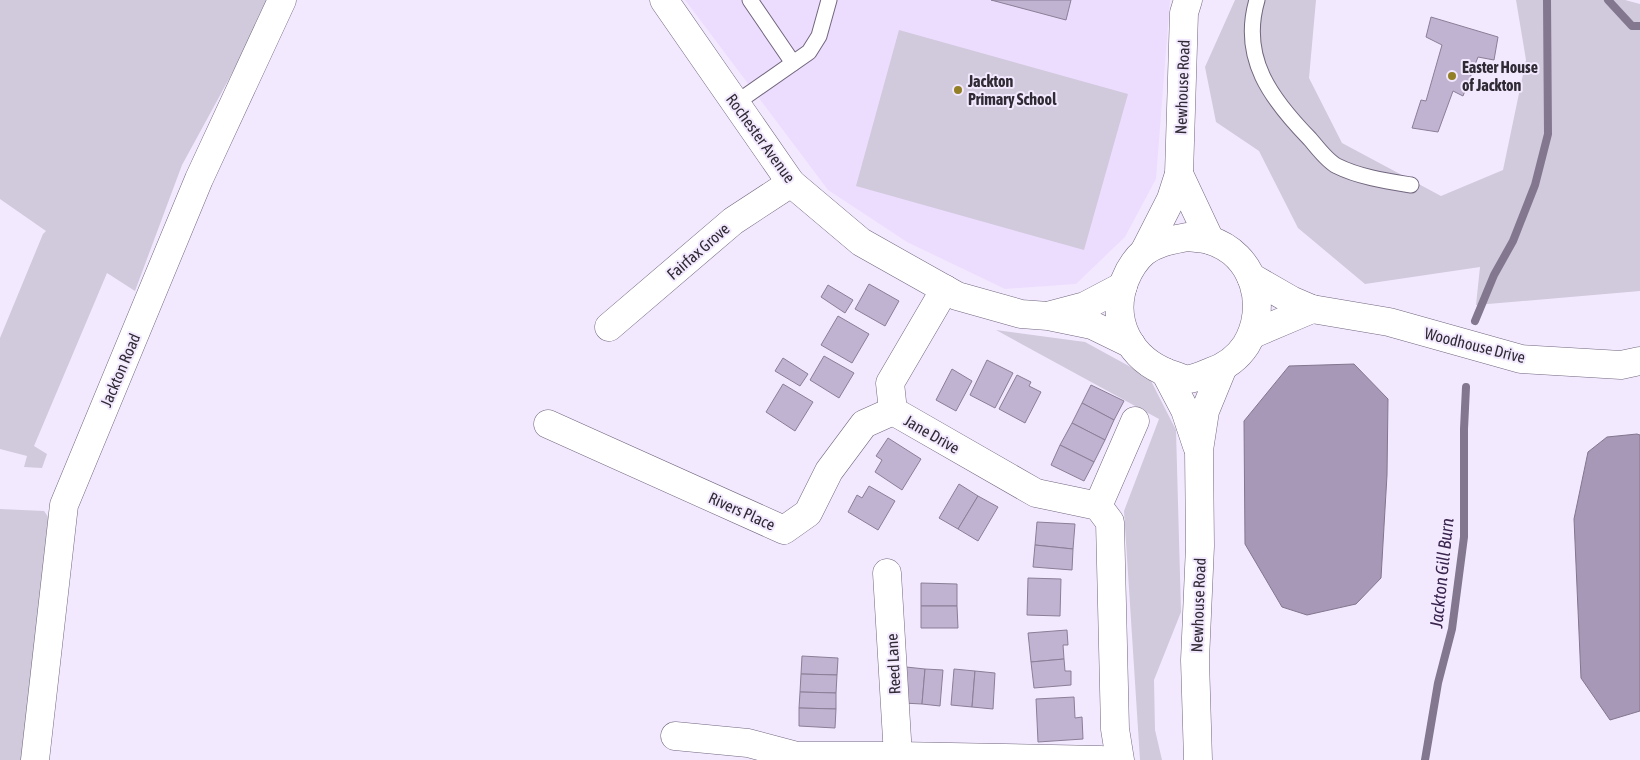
<svg xmlns="http://www.w3.org/2000/svg" width="1640" height="760" viewBox="0 0 1640 760" font-family="'Asap Condensed',sans-serif">
<style>
.built{fill:#ecddfe}
.green{fill:#d1c9dc}
.water{fill:#a698b6;stroke:#82778f}
.lines{fill:none;stroke-linecap:round;stroke-linejoin:round}
.stream{stroke:#82778f;stroke-width:8}
.building{fill:#c0b2d1;stroke:#8a7f97}
.lane-casing{stroke:#71667d;stroke-width:17}
.street-casing{stroke:#71667d;stroke-width:29}
.secondary-casing{stroke:#71667d;stroke-width:29}
.lane{stroke:#fff;stroke-width:15}
.street{stroke:#fff;stroke-width:28}
.secondary{stroke:#fff;stroke-width:28}
.poi-dot{fill:#937f26;stroke:#f3e9ff;stroke-width:2}
.labels{text-anchor:middle;stroke-width:4;stroke-linejoin:round;paint-order:stroke}
.poi-label{font-size:16px;font-weight:bold;fill:#2f2a34;stroke:#f3e9ff;text-anchor:start}
.street-label{font-size:16px;fill:#2f2a34;stroke:#f3e9ff}
.water-label{font-size:18px;font-style:italic;fill:#3a254f;stroke:#f3e9ff}
</style>
<rect width="100%" height="100%" fill="#f3e9ff"/>
<polygon class="built" points="685,0 1170,0 1156,179 1125,237 1076,284 1005,289 907,242 828,190"/>
<g class="green">
<polygon points="0,0 272,0 182,165 135,291 107,273 34,446 47,454 42,468 24,467 27,456 0,449 0,338 43,234 46,231 0,199"/>
<polygon points="1235,0 1316,0 1309,78 1342,143 1441,196 1503,170 1526,60 1516,0 1625,0 1640,4 1640,291 1476,305 1480,267 1365,284 1298,228 1259,151 1216,122 1205,67"/>
<polygon points="899,30 1128,94 1084,250 856,186"/>
<polygon points="996,330 1085,342 1149,377 1176,430 1181,612 1154,680 1155,730 1162,760 1140,760 1124,511 1159,419"/>
<polygon points="0,509 44,511 53,524 27,760 0,760"/>
</g>
<g class="water">
<polygon points="1354,364 1388,399 1387,475 1381,578 1356,604 1307,615 1282,607 1245,544 1244,421 1289,366"/>
<polygon points="1637,434 1640,435 1640,711 1610,720 1581,678 1574,519 1588,452 1607,437"/>
</g>
<g class="lines">
<g class="stream">
<polyline points="1608,0 1632,26 1640,26"/>
<polyline points="1475,321 1494,275 1513,241 1535,185 1548,134 1547,0"/>
<polyline points="1425,760 1438,683 1452,629 1464,537 1464,429 1466,387"/>
</g>
</g>
<g class="building">
<polygon points="991,0 1071,0 1066,20"/>
<polygon points="1431,17 1498,37 1494,60 1478,57 1463,96 1453,91 1438,132 1412,128 1421,100 1426,101 1442,45 1426,37"/>
<polygon points="869,284 899,301 885,326 855,309"/>
<polygon points="828,285 853,300 845,313 821,297"/>
<polygon points="838,316 869,334 852,363 821,345"/>
<polygon points="824,356 854,373 839,398 810,380"/>
<polygon points="783,358 808,374 800,386 775,371"/>
<polygon points="987,360 1013,373 995,408 970,395"/>
<polygon points="952,369 972,381 956,411 936,400"/>
<polygon points="1017,375 1031,382 1029,386 1041,392 1025,423 999,409"/>
<polygon points="783,384 813,402 795,431 766,412"/>
<polygon points="1091,385 1124,401 1114,420 1082,403"/>
<polygon points="1082,403 1114,420 1105,440 1072,423"/>
<polygon points="1072,423 1105,440 1094,462 1060,445"/>
<polygon points="888,438 921,459 902,490 875,472 882,460 876,456"/>
<polygon points="1060,445 1094,462 1084,481 1051,465"/>
<polygon points="959,484 978,496 958,529 939,518"/>
<polygon points="869,486 895,501 878,530 848,512 857,495 862,498"/>
<polygon points="978,496 998,507 978,541 958,529"/>
<polygon points="1037,522 1075,524 1073,549 1035,545"/>
<polygon points="1035,545 1073,549 1072,570 1033,567"/>
<polygon points="1028,578 1061,579 1060,616 1027,615"/>
<polygon points="921,583 957,584 957,606 921,606"/>
<polygon points="921,606 957,606 958,628 921,628"/>
<polygon points="1067,630 1068,645 1063,645 1064,659 1031,662 1028,633"/>
<polygon points="802,656 838,658 837,675 801,674"/>
<polygon points="1064,659 1065,671 1071,671 1071,685 1034,688 1031,662"/>
<polygon points="906,667 925,669 922,704 903,703"/>
<polygon points="925,669 943,670 940,706 922,704"/>
<polygon points="954,669 975,671 972,707 951,705"/>
<polygon points="975,671 995,673 993,709 972,707"/>
<polygon points="801,674 837,675 836,693 800,692"/>
<polygon points="800,692 836,693 836,709 799,708"/>
<polygon points="1074,697 1075,718 1082,717 1083,739 1038,742 1036,699"/>
<polygon points="799,708 836,709 835,728 799,726"/>
</g>
<g class="lines">
<g class="lane-casing">
<g id="lane">
<polyline points="750,0 793,63"/>
<path d="M1257,0c-17,58 14,99 53,139 7,8 17,22 27,27 22,11 49,15 74,19"/>
<polyline points="736,103 809,52 819,36 829,0"/>
</g>
</g>
<g class="street-casing">
<g id="street">
<polyline points="664,0 791,183 861,242 957,296 1021,314 1048,316 1092,325 1131,344"/>
<polyline points="1251,277 1291,300 1312,309 1389,322 1521,359 1621,365 1640,361"/>
<polyline points="945,289 890,383 893,411 1036,493 1098,506 1110,522 1115,729 1120,760"/>
<polyline points="1051,315 1085,306 1123,286"/>
<polyline points="609,327 733,221 791,183"/>
<polyline points="1253,334 1312,309"/>
<polyline points="548,424 784,530 808,513 829,471 864,424 893,411"/>
<polyline points="1098,506 1135,421"/>
<polyline points="887,573 898,756"/>
<polyline points="675,736 748,743 797,756 898,756 1101,760"/>
<polyline points="35,760 64,505 199,179 282,0"/>
</g>
</g>
<g class="secondary-casing">
<g id="secondary">
<polyline points="1179,174 1210,240"/>
<path d="M1187,237c7,1 15,1 22,3 46,14 60,67 37,105 -9,14 -21,22 -36,27 -7,3 -18,8 -25,7 -5,-1 -10,-4 -15,-5 -40,-15 -61,-53 -45,-94 4,-10 11,-21 19,-28 13,-10 28,-12 43,-15z"/>
<polyline points="1144,252 1171,199 1179,174 1184,13 1188,0"/>
<polyline points="1165,372 1185,410 1197,446"/>
<polyline points="1198,760 1195,660 1200,546 1199,450 1205,411 1223,367"/>
</g>
</g>
<use href="#lane" class="lane"/>
<use href="#street" class="street"/>
<use href="#secondary" class="secondary"/>
</g>
<g class="poi-dot">
<circle cx="1452" cy="76" r="5"/>
<circle cx="958" cy="90" r="5"/>
</g>
<g class="labels">
<g class="poi-label">
<text x="1462" y="73">Easter House<tspan x="1462" dy="18">of Jackton</tspan></text>
<text x="968" y="87">Jackton<tspan x="968" dy="18">Primary School</tspan></text>
</g>
<g class="street-label">
<text transform="translate(1182 87) rotate(-88)" y="6">Newhouse Road</text>
<text transform="translate(761 138) rotate(54)" y="6">Rochester Avenue</text>
<text transform="translate(698 251) rotate(-41)" y="6">Fairfax Grove</text>
<text transform="translate(1475 345) rotate(14)" y="6">Woodhouse Drive</text>
<text transform="translate(120 370) rotate(-67)" y="6">Jackton Road</text>
<text transform="translate(932 434) rotate(30)" y="6">Jane Drive</text>
<text transform="translate(742 511) rotate(24)" y="6">Rivers Place</text>
<text transform="translate(1198 605) rotate(-88)" y="6">Newhouse Road</text>
<text transform="translate(893 664) rotate(-93)" y="6">Reed Lane</text>
</g>
<g class="water-label">
<text transform="translate(1442 573) rotate(-84)" y="6">Jackton Gill Burn</text>
</g>
</g>
</svg>
